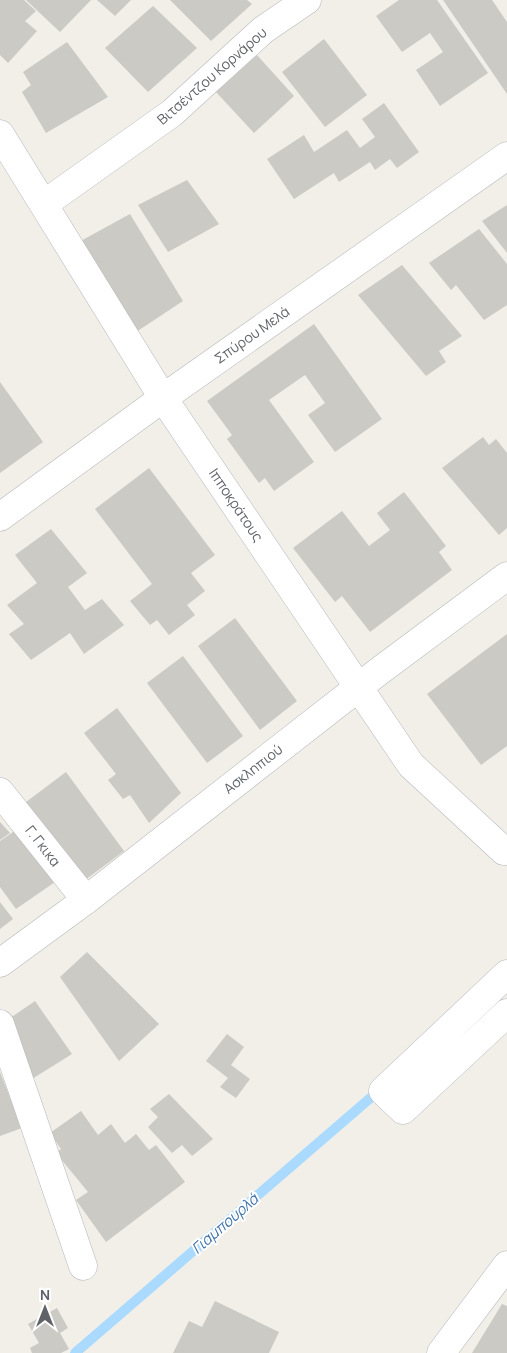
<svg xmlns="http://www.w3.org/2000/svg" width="507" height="1353" viewBox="0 0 507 1353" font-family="Manrope,sans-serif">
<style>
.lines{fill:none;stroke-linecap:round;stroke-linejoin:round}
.stream{stroke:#aadaff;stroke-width:10}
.building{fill:#cccac5}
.minor-casing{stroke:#b5b8bc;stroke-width:29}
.minor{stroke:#fff;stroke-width:28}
.labels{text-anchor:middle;stroke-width:4;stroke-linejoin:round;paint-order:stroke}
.street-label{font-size:14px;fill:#5f6368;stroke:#fff}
.water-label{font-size:15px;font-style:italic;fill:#4174aa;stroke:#fff}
</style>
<rect width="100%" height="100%" fill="#f1efe8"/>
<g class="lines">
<polyline class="stream" points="75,1353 375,1094"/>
</g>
<g class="building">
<polygon points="0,0 24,0 36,11 25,21 37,31 8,63 0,55"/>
<polygon points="26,0 91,0 60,32"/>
<polygon points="97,0 131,0 115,16"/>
<polygon points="170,0 247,0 252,4 211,41"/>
<polygon points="399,0 437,0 488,73 440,106 416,70 443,52 430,33 402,52 376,16"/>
<polygon points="443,0 492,0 507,22 507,94"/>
<polygon points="153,6 197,48 148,92 105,48"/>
<polygon points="324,39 367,95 325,127 282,72"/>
<polygon points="67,42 108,97 46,133 22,92 31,85 23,72"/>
<polygon points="257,55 294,96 254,133 216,92"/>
<polygon points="384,103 419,152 397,168 390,159 375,170 370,162 339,182 334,173 294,199 267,159 304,135 314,152 347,130 360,148 375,137 362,119"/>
<polygon points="187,180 219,224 168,252 138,205"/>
<polygon points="507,205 507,253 482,221"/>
<polygon points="130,214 183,301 130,336 77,243"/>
<polygon points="479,229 507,264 507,305 484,320 456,285 451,290 429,263"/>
<polygon points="402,265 462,336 439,351 446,362 426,376 358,295"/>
<polygon points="314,324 382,419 335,452 308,415 325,403 305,375 269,400 314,462 274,491 265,478 259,483 227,439 232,435 207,401"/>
<polygon points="0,382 43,442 0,473"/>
<polygon points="483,437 489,445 496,439 507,453 507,528 499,535 442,468"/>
<polygon points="149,468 215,555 191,573 205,591 187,605 195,615 169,635 157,620 150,625 130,601 152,584 95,509"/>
<polygon points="404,492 446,546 439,552 452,570 370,632 342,596 335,602 293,548 342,511 369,546 390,530 377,513"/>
<polygon points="51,529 87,573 68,587 85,610 102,599 124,625 84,654 70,633 31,660 9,634 24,624 7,605 37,583 15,555"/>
<polygon points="235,618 297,701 260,730 198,646"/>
<polygon points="507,634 507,746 481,765 427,694"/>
<polygon points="183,656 243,736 207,763 147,683"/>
<polygon points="117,708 181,793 149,823 130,795 123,799 108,780 116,774 84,733"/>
<polygon points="66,772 124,851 81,883 22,805"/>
<polygon points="0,822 10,833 0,840"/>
<polygon points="16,830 55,882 16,909 0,887 0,841"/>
<polygon points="0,902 13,919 0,929"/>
<polygon points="87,952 159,1024 119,1061 60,977"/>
<polygon points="35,1001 72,1054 32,1079 0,1025"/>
<polygon points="227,1034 244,1047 231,1065 250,1079 236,1098 220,1087 228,1078 206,1061"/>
<polygon points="0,1072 22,1128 0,1136"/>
<polygon points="169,1094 213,1139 192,1156 182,1145 172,1153 148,1127 158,1117 150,1109"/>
<polygon points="81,1111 98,1135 111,1124 125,1143 136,1134 149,1150 156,1145 185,1182 106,1242 76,1200 88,1192 56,1153 61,1149 50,1133"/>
<polygon points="215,1301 279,1332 269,1353 173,1353 189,1321 202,1327"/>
<polygon points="502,1304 507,1306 507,1353 472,1353"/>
<polygon points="57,1308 68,1328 60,1333 69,1349 61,1353 32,1353 30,1348 39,1343 28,1324"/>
</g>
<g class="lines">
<g class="minor-casing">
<g id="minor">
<polyline points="0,134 163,398 411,765 504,851"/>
<polyline points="44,204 172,113 263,30 307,0"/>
<polyline points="0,517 163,398 507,156"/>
<polyline points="0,792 86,900"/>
<polyline points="0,963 86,900 378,672 507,576"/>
<polyline points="507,974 383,1091 403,1110 507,1013"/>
<polyline points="0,1024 83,1266"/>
<polyline points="441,1353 507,1265"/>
</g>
</g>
<use href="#minor" class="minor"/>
</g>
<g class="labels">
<g class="street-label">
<text transform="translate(212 76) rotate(-41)" y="5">Βιτσέντζου Κορνάρου</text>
<text transform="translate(252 335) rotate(-35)" y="5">Σπύρου Μελά</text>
<text transform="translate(236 505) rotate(56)" y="5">Ιπποκράτους</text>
<text transform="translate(253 769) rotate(-38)" y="5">Ασκληπιού</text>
<text transform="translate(43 846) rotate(52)" y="5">Γ. Γκικα</text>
</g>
<g class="water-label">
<text transform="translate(225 1224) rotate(-41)" y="5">Γιαμπουρλά</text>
</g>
</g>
<g transform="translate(45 1308)" stroke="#ffffff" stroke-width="4" paint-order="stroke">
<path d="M0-4L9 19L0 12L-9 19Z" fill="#5f6368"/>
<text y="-8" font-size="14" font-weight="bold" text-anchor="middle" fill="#5f6368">N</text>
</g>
</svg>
